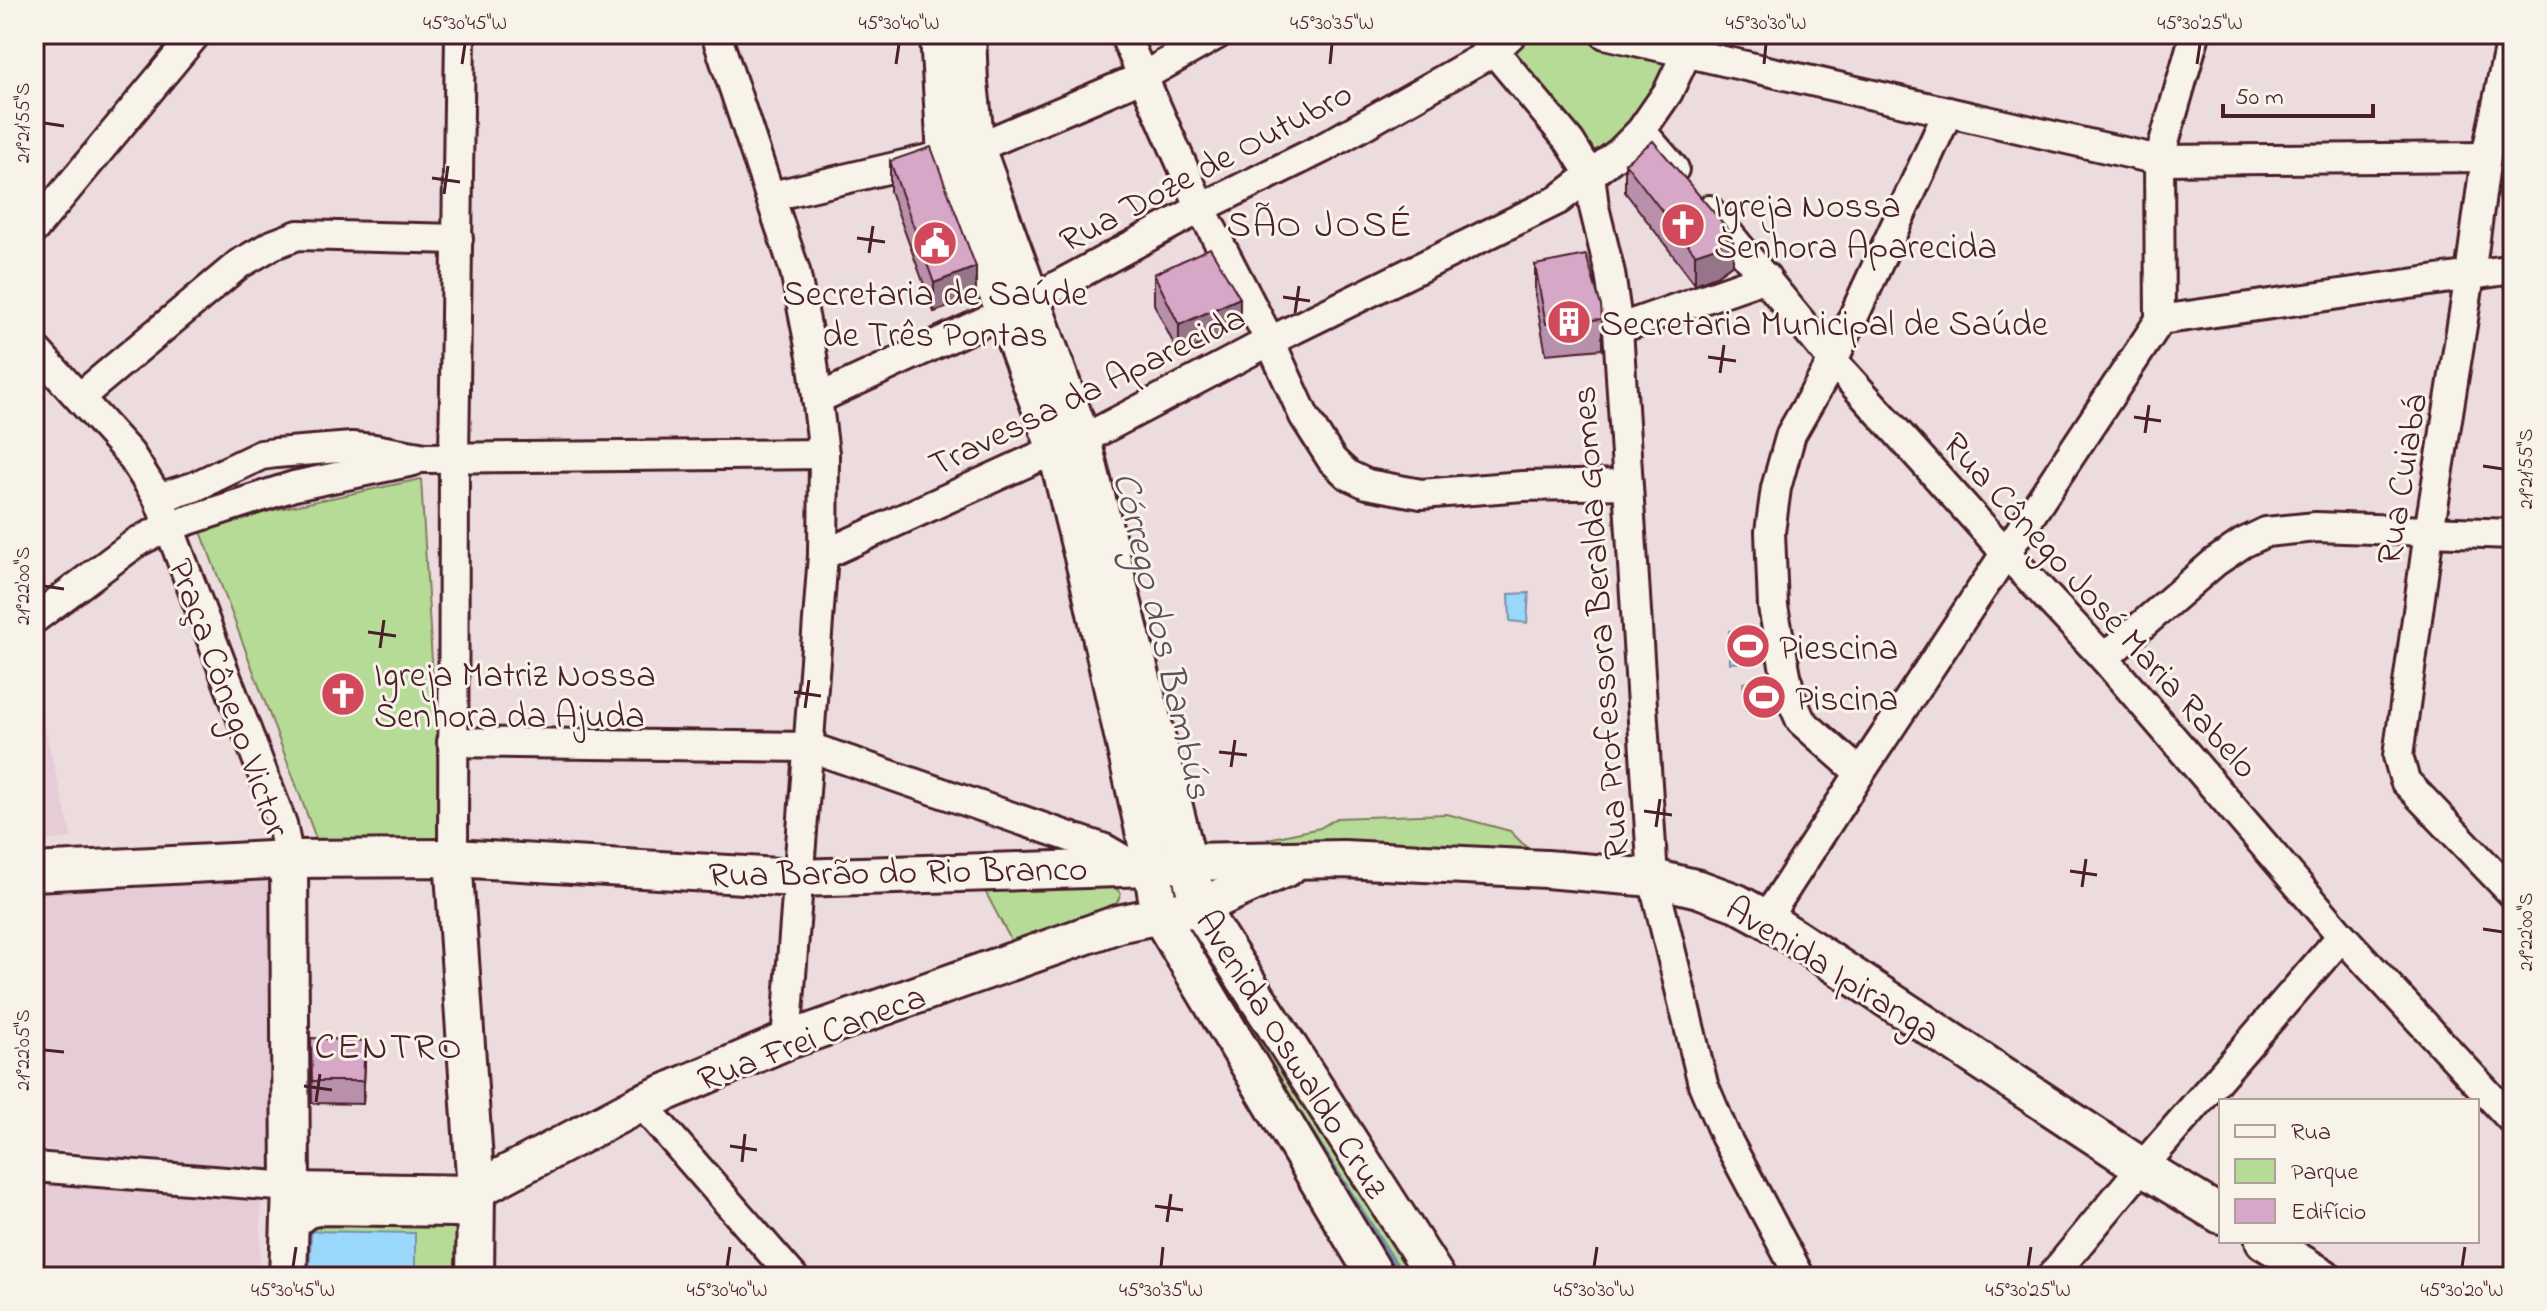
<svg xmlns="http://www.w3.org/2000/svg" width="2547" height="1311" viewBox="0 0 2547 1311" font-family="'Indie Flower',sans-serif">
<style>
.built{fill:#e6ccd7}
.green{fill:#b6db96;stroke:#807d60;stroke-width:2}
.water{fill:#99d8fb;stroke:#798ea8;stroke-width:2}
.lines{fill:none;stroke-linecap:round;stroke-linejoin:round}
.stream{stroke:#798ea8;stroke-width:6}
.minor-casing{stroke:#4a1f2b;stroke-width:34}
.major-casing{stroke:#4a1f2b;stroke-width:42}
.minor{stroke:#f7f3e8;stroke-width:28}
.major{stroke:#f7f3e8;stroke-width:36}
.wall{fill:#b990ab;stroke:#4a1f2b;stroke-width:2}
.shaded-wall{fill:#96758b;stroke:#4a1f2b;stroke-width:2}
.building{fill:#d7a7c7;stroke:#4a1f2b;stroke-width:2}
.ticks{fill:none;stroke:#4a1f2b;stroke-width:3}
.labels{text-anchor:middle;stroke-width:6;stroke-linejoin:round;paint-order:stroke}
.street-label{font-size:36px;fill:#4a1f2b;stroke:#f7f3e8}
.poi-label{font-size:36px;fill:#4a1f2b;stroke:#f7f3e8;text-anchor:start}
.neighbourhood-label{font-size:38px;letter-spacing:2px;fill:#4a1f2b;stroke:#f7f3e8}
.water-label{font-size:38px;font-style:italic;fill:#5e4d5f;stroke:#f7f3e8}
.neatline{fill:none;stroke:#4a1f2b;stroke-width:3}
.ticks-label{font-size:20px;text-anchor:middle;fill:#4a1f2b}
</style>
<rect width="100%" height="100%" fill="#eddcde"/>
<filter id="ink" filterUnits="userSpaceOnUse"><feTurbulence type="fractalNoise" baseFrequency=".0125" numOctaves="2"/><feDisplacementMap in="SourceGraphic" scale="16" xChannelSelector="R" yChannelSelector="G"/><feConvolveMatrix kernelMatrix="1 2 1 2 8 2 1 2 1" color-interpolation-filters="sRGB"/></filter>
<g filter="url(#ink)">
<g class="built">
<polygon points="34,685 72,838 34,842"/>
<polygon points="277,871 276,1173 34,1147 34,887"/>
<polygon points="34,1177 261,1196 260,1277 34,1277"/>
</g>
<g class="green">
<polygon points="1523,34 1562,34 1674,59 1663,88 1592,164 1505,53"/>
<polygon points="421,479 443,845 317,841 199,526"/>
<polygon points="1447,814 1510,831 1547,868 1274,847 1268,839 1320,828 1337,818"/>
<polygon points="1106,876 1121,894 1115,907 1012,942 978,878"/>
<polygon points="1196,920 1423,1277 1393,1277 1175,933"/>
<polygon points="319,1214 469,1226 466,1277 300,1277 301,1228"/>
</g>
<g class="water">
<polygon points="1529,593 1527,623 1510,621 1509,594"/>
<polygon points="1765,628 1767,661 1730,663 1729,631"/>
<polygon points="1780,679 1789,710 1746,711 1743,683"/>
<polygon points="311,1231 415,1233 415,1277 309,1277"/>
</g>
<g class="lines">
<polyline class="stream" points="1302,1118 1403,1277"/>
<g class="minor-casing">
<g id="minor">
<polyline points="716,34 795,271 812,356 824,454 823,555 786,1041"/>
<polyline points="1124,34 1201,208 1270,341 1304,416 1332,460 1348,475 1367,484 1421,494 1523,486 1627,484"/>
<polyline points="1480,34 1570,142 1590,174 1594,207 1610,273 1618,329 1653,878 1703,1084 1725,1136 1800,1277"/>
<polyline points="1605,34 2159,160 2486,157"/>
<polyline points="2512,34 2486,157 2470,275 2429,532 2398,756 2405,781 2513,894"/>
<polyline points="1641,131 1674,169"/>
<polyline points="772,196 976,148 1142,77 1218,34"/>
<polyline points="1709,210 1833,361 2005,552 2104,658 2342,936 2513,1121"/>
<polyline points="34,229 196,34"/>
<polyline points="2160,320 2513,269"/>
<polyline points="1618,329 1766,277"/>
<polyline points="34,348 130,454 158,498 282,824 289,859"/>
<polyline points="80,397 239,264 272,245 298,235 458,239"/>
<polyline points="817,399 1031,300 1201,208 1323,148 1494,51 1512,34"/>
<polyline points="158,498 194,487 261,455 276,453 352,447 374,449 425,458 824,454"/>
<polyline points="823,555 1056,449 1082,440 1270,341 1558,200 1620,152 1641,131 1668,92 1686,54"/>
<polyline points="34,619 137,542 167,527 294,486 413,461"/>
<polyline points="2104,658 2215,562 2243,543 2266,532 2316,527 2513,534"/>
<polyline points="452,742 809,747 1105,849 1136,867"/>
<polyline points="1860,773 1801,721 1790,696 1773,607 1770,532 1776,488 1791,434 1833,361 1948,112"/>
<polyline points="453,858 454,458 460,34"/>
<polyline points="1766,919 1860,773 2160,320 2159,160 2195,34"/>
<polyline points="641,1103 793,1277"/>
<polyline points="34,1167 291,1187 476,1190"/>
<polyline points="290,1227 308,1213 323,1210 455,1212 476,1215"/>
<polyline points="2051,1277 2142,1167 2342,936"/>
</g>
</g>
<g class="major-casing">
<g id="major">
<polyline points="939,34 946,156 1056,449 1089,581 1152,867 1160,916 1376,1277"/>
<polyline points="967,34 969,83 976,148 1082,440 1199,907 1436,1277"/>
<polyline points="453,858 476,1190 475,1277"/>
<polyline points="34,872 289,859 453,858 797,878 1152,867 1187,862 1343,859 1546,869 1653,878 1699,889 1737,903 1766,919 2142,1167 2221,1215"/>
<polyline points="476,1190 641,1103 786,1041 1118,924 1199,907 1288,867"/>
<polyline points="2264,1241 2323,1277"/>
<polyline points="288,1277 291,1187 289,859"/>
</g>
</g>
<use href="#minor" class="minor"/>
<use href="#major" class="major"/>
</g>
<g class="wall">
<polygon points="890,161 976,297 934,312 890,191"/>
<polygon points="1625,163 1733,264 1716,276 1695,284 1625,192"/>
<polygon points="1535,265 1602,319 1602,349 1546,354 1535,295"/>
<polygon points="1154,274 1240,327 1179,355 1154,304"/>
<polygon points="311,1038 365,1064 363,1104 312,1103"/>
</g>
<g class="shaded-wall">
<polygon points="1733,235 1733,264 1716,276 1695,284 1695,254"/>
<polygon points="976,267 976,297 934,312 934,283"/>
<polygon points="1240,298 1240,327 1179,355 1179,325"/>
<polygon points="365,1041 365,1064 363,1104 363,1081"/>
</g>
<g class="building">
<polygon points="1653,141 1733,235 1716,247 1695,254 1625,163"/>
<polygon points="931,147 976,267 934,283 890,161"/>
<polygon points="1210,248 1240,298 1179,325 1154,274"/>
<polygon points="1586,255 1601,306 1602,319 1546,324 1535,265"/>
<polygon points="311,1038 365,1041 363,1081 312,1081"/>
</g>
</g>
<path class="ticks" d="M462,64l3,-20M896,64l3,-20M1330,64l2,-20M1764,64l2,-20M2197,64l3,-20M44,123l20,3M432,178l28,4M444,194l4,-28M857,238l28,4M869,253l4,-27M1283,297l27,4M1295,313l4,-27M1708,357l28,4M1720,373l4,-28M2134,417l27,4M2145,433l4,-28M2483,466l20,3M44,586l20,3M368,632l28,4M380,648l4,-28M794,692l27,4M805,708l4,-28M1219,752l28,3M1231,767l4,-27M1644,811l28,4M1656,827l4,-28M2070,871l27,4M2082,887l4,-28M2483,929l20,3M44,1050l20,2M304,1086l28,4M316,1102l4,-28M730,1146l27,4M742,1162l3,-28M1155,1206l28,4M1167,1222l4,-28M293,1267l3,-20M727,1267l3,-20M1161,1267l2,-20M1594,1267l3,-20M2028,1267l3,-20M2462,1267l3,-20"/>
<defs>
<g id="church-disc" transform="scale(2.3)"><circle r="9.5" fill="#d1495b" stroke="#f7f3e8"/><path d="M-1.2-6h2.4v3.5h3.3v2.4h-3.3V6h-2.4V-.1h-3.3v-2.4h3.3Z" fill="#fff"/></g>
<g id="civic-disc" transform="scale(2.3)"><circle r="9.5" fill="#d1495b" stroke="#f7f3e8"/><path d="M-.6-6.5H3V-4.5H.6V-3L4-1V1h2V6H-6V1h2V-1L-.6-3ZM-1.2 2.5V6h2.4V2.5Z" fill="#fff"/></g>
<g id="building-disc" transform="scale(2.3)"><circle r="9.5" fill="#d1495b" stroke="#f7f3e8"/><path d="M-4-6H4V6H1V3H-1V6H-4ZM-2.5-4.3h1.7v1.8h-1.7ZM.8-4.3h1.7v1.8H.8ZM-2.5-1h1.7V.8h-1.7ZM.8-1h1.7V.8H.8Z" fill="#fff"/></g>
<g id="stadium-disc" transform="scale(2.3)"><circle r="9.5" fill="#d1495b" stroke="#f7f3e8"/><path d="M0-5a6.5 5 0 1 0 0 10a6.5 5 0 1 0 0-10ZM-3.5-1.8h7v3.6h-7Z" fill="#fff"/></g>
</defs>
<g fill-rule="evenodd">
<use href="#church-disc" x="1683" y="225"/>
<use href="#civic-disc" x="935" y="243"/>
<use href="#building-disc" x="1569" y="322"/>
<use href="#stadium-disc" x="1748" y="646"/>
<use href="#church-disc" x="343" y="694"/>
<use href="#stadium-disc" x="1764" y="697"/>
</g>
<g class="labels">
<g class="street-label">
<text transform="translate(1205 165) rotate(-28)" y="13">Rua Doze de Outubro</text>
<text transform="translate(1086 389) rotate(-26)" y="13">Travessa da Aparecida</text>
<text transform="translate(2400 479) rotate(-81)" y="13">Rua Cuiabá</text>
<text transform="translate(2102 604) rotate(48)" y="13">Rua Cônego José Maria Rabelo</text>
<text transform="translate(1598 623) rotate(-94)" y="13">Rua Professora Beralda Gomes</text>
<text transform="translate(231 697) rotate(70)" y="13">Praça Cônego Victor</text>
<text transform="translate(898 870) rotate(-1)" y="13">Rua Barão do Rio Branco</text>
<text transform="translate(1834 968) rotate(32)" y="13">Avenida Ipiranga</text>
<text transform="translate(811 1036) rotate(-21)" y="13">Rua Frei Caneca</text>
<text transform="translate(1294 1053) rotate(58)" y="13">Avenida Oswaldo Cruz</text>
</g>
<g class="poi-label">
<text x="1714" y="217">Igreja Nossa<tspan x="1714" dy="41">Senhora Aparecida</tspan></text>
<text x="935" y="305" text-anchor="middle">Secretaria de Saúde<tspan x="935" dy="41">de Três Pontas</tspan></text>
<text x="1600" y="335">Secretaria Municipal de Saúde</text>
<text x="1779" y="659">Piescina</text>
<text x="374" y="686">Igreja Matriz Nossa<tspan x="374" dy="41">Senhora da Ajuda</tspan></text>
<text x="1795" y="710">Piscina</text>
</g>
<g class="neighbourhood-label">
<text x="1320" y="236">SÃO JOSÉ</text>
<text x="389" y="1058">CENTRO</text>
</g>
<g class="water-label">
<text transform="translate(1164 635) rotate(77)" y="13">Córrego dos Bambús</text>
</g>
</g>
<rect width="2547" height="1311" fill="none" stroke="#f7f3e8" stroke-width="88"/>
<rect x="2219" y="1099" width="260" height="144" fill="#f7f3e8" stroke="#b29e9c" stroke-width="2"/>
<rect x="2235" y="1125" width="40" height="12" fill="#f7f3e8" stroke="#b29e9c" stroke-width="2"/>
<text x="2291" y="1139" font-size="24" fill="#4a1f2b">Rua</text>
<rect x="2235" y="1159" width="40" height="24" fill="#b6db96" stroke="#b29e9c" stroke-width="2"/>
<text x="2291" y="1179" font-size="24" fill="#4a1f2b">Parque</text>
<rect x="2235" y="1199" width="40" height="24" fill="#d7a7c7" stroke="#b29e9c" stroke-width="2"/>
<text x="2291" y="1219" font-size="24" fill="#4a1f2b">Edifício</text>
<path d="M2223 104v12h150v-12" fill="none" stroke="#4a1f2b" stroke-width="4"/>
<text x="2235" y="104" font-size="24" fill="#4a1f2b" stroke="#f7f3e8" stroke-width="6" paint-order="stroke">50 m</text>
<rect x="44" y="44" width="2459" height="1223" class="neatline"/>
<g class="ticks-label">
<text x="465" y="29">45°30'45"W</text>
<text x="899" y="29">45°30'40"W</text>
<text x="1332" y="29">45°30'35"W</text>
<text x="1766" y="29">45°30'30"W</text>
<text x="2200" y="29">45°30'25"W</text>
<text transform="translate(22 123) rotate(-90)" y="7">21°21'55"S</text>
<text transform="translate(2525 469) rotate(-90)" y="7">21°21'55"S</text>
<text transform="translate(22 586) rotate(-90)" y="7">21°22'00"S</text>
<text transform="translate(2525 932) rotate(-90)" y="7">21°22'00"S</text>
<text transform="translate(22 1050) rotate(-90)" y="7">21°22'05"S</text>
<text x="293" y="1296">45°30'45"W</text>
<text x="727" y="1296">45°30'40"W</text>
<text x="1161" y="1296">45°30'35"W</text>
<text x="1594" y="1296">45°30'30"W</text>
<text x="2028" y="1296">45°30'25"W</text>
<text x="2462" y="1296">45°30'20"W</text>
</g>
</svg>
